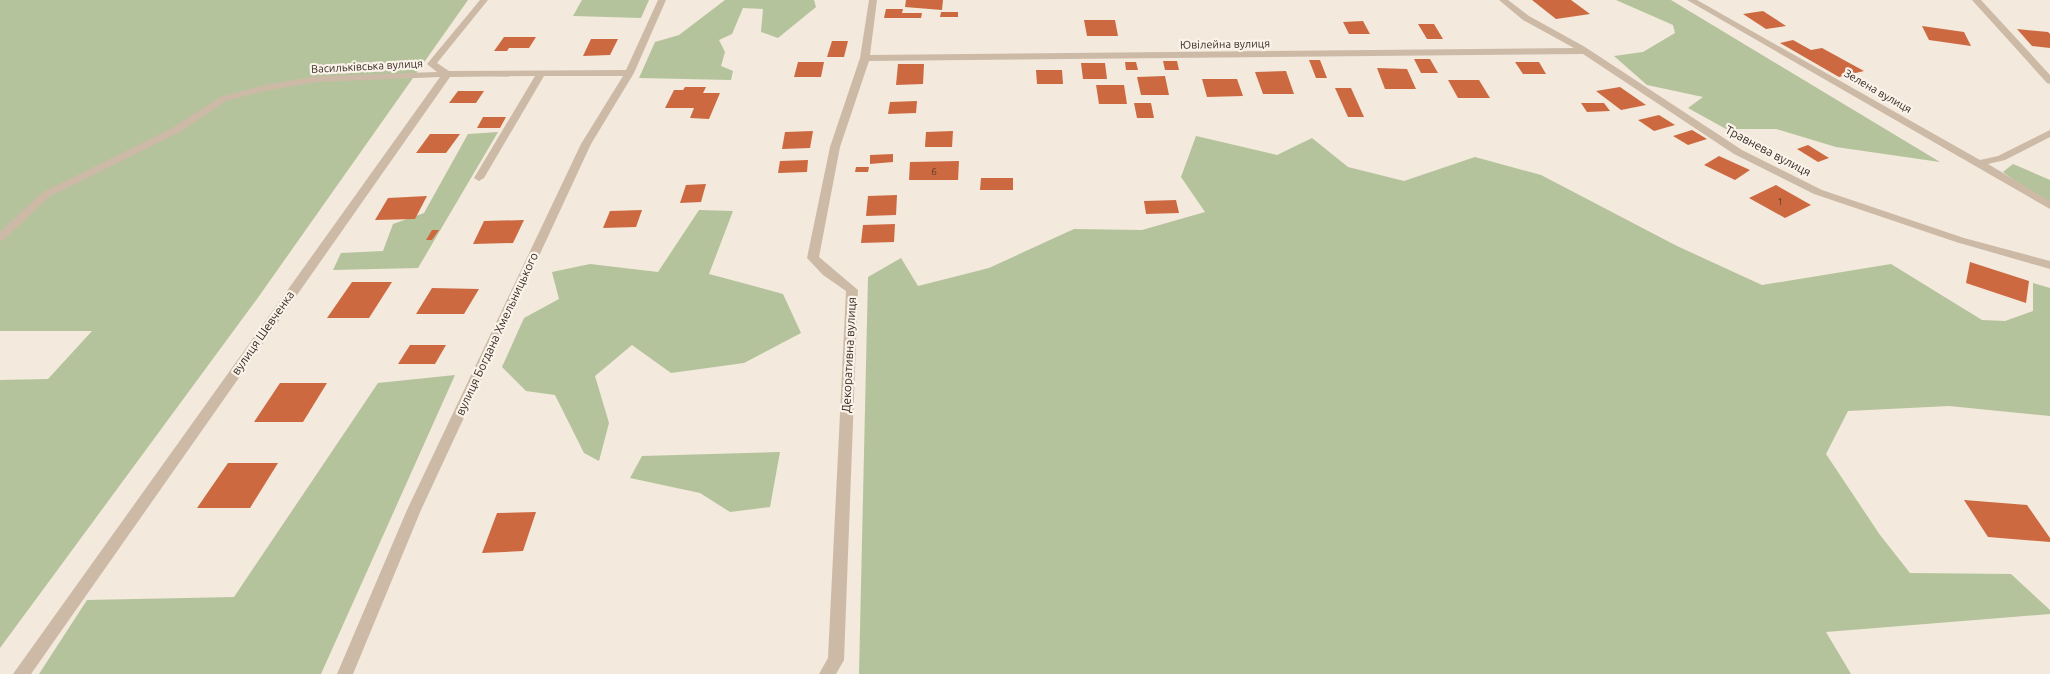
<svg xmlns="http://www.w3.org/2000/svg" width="2050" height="674" viewBox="0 0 2050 674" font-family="Ubuntu,sans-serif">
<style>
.green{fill:#b4c39b}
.building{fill:#cc6941}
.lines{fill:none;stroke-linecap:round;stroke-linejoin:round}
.minor{fill:#ccbaa7;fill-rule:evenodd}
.labels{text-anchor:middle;stroke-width:4.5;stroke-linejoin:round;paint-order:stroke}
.number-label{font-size:10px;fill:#5d3d2e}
.far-street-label{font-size:11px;fill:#382e28;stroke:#fbf3e9}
.street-label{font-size:12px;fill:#382e28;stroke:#fbf3e9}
</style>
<rect width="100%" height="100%" fill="#f3e9dc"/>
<g class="green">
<polygon points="0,0 468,0 257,299 0,648 0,380 48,379 92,331 0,331"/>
<polygon points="582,0 649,0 641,18 573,16"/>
<polygon points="725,0 814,0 816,7 778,38 761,32 763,9 743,8 732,34 719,40 725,52 721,66 733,71 731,80 639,78 655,42 679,35"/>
<polygon points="1616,0 1671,0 1940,162 1836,147 1776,129 1726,129 1688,108 1703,97 1647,85 1614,56 1643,52 1675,33 1673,25"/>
<polygon points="498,132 418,268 333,270 341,253 383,251 393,224 424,213 468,134"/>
<polygon points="1196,136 1277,155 1312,138 1348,167 1404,181 1475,157 1541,175 1677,246 1762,285 1891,264 1982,320 2005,321 2033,311 2033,283 2050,288 2050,416 1949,406 1848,411 1826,454 1880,535 1910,573 2011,574 2050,610 2050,614 1826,632 1851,674 859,674 868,277 901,258 918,286 989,268 1074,229 1142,230 1205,212 1181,177"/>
<polygon points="2013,164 2050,180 2050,203 2022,186 2003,172"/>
<polygon points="699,210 733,211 709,274 783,294 801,333 744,363 671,373 632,345 595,376 609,423 599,461 584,453 555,395 526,391 502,367 524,318 559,299 552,272 590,264 658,272"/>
<polygon points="455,375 321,674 39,674 87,600 234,597 378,383"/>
<polygon points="780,452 770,507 730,512 700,493 630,478 642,456"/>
</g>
<g class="building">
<polygon points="906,0 943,0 942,10 905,7"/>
<polygon points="1532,0 1571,0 1590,14 1556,19"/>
<polygon points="886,9 903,9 902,13 922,13 921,18 884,18"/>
<polygon points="1763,11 1786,26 1766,29 1743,14"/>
<polygon points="941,12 958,12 958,17 940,17"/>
<polygon points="1084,20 1115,20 1118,36 1087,36"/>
<polygon points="1363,21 1370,34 1349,34 1343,22"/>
<polygon points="1418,24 1434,24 1443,39 1427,39"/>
<polygon points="1922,26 1964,32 1971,46 1929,40"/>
<polygon points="2017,29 2048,32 2050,34 2050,48 2032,46"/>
<polygon points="504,37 536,37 529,48 509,48 507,51 494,51"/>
<polygon points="591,39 618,39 610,55 583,56"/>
<polygon points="1793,40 1811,50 1822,48 1864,71 1839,77 1780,43"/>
<polygon points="832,41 848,41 844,57 827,57"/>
<polygon points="1414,59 1430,59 1438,73 1421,73"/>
<polygon points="1309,60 1320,60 1327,78 1316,78"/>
<polygon points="1163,61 1177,61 1179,70 1165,70"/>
<polygon points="798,62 824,62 821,77 794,77"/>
<polygon points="1125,62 1136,62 1138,70 1126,70"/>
<polygon points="1515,62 1539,62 1546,74 1523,74"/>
<polygon points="1081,63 1105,63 1107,79 1083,79"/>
<polygon points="898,64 924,64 923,84 896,85"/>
<polygon points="1377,68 1407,69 1416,89 1385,89"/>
<polygon points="1036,70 1062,70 1063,84 1037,84"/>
<polygon points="1286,71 1294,94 1263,94 1255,72"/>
<polygon points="1165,76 1169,95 1141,95 1137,77"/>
<polygon points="1202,79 1237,79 1243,96 1207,97"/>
<polygon points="1448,80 1479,80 1490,98 1458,98"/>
<polygon points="1096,85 1124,85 1127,104 1099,104"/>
<polygon points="685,87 706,87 703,93 720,93 709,119 690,118 694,108 665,108 674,90 683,90"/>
<polygon points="1620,87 1646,105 1621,110 1596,91"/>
<polygon points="1335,88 1351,88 1364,117 1348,117"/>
<polygon points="458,91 484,91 476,103 449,103"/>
<polygon points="917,101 916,113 888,114 890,102"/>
<polygon points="1134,103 1151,103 1154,118 1137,118"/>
<polygon points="1581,103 1604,103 1610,111 1587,112"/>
<polygon points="1659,115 1675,125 1654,131 1638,120"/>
<polygon points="483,117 506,117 500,128 477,128"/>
<polygon points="1692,130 1707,139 1688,145 1673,136"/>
<polygon points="813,131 810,148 782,149 785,132"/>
<polygon points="953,131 952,147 925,147 926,132"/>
<polygon points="430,134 460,134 446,153 416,153"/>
<polygon points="1808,145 1829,158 1818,162 1797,149"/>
<polygon points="893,154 893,162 870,164 870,155"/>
<polygon points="1719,156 1750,170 1735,180 1704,165"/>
<polygon points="808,160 807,172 778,173 780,161"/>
<polygon points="959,161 958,180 909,180 910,162"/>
<polygon points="856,167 869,167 868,172 855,172"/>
<polygon points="981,178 1013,178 1013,190 980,190"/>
<polygon points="706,184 701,202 680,203 686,185"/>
<polygon points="1776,185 1811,205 1785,218 1749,198"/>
<polygon points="897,195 896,215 866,216 868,196"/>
<polygon points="427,196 415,219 375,220 388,198"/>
<polygon points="1176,200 1179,213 1146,214 1144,201"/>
<polygon points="642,210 636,227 603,228 610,211"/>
<polygon points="524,220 513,243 473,244 484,221"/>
<polygon points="895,224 894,242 861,243 863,225"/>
<polygon points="432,230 439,230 432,240 426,240"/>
<polygon points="1970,262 2029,281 2026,303 1966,283"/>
<polygon points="352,282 392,282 369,318 327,318"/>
<polygon points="432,288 479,289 464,314 416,314"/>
<polygon points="410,345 446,345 435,364 398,364"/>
<polygon points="280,383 327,383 303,422 254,422"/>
<polygon points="228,463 278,463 250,508 197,508"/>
<polygon points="1964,500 2027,505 2050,538 2050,542 1988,537"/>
<polygon points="536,512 523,551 482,553 497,513"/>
</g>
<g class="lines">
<g class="minor">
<polygon points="480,0 488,0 437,63 449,71 626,70 658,0 666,0 634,73 591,144 421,510 353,674 337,674 407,510 581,144 623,76 544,76 484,178 479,181 474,178 535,76 450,77 31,674 13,674 440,77 317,82 265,91 226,101 180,132 49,197 4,240 0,241 0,232 41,193 172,128 220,97 264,85 317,76 437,72 427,64"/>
<polygon points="869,0 877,0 870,55 1574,48 1523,20 1499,0 1508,0 1529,16 1585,47 1742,150 1822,190 1964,238 2050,261 2050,269 1956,242 1814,194 1734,154 1583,54 869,61 840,147 819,257 858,290 844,660 836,674 819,674 828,658 846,291 823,275 807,258 830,147 860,58"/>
<polygon points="1687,0 1697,0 1980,160 1998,156 2050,130 2050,137 2005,160 1988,164 2050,201 2050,209"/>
<polygon points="1972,0 1981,0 2050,75 2050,84 2047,83"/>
</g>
</g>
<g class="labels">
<g class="number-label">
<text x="934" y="175">6</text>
<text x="1780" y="205">1</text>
</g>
<g class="far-street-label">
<text transform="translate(1225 44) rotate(-1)" y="4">Ювілейна вулиця</text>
<text transform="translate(367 66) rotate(-3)" y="4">Васильківська вулиця</text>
<text transform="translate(1878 91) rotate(30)" y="4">Зелена вулиця</text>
</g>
<g class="street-label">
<text transform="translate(1768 151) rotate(28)" y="4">Травнева вулиця</text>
<text transform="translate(263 333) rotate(-55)" y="4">вулиця Шевченка</text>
<text transform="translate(497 334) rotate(-65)" y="4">вулиця Богдана Хмельницького</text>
<text transform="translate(849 355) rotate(-87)" y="4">Декоративна вулиця</text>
</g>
</g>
</svg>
